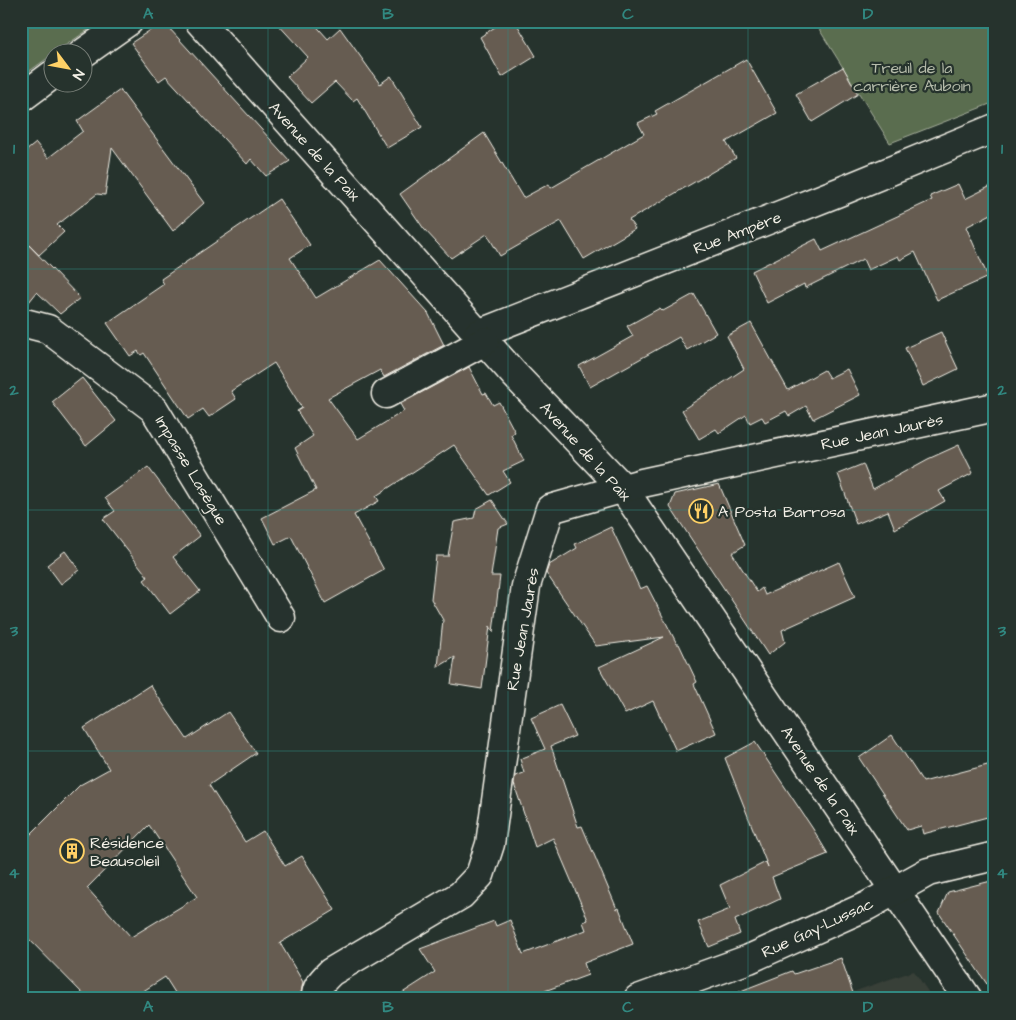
<svg xmlns="http://www.w3.org/2000/svg" width="1016" height="1020" viewBox="0 0 1016 1020" font-family="'Architects Daughter',sans-serif">
<style>
.built{fill:#393f38}
.green{fill:#5a6d50;stroke:#a7af9c}
.building{fill:#665c51;stroke:#f4f1e8;fill-rule:evenodd}
.lines{fill:none;stroke-linecap:round;stroke-linejoin:round}
.minor-casing{stroke:#f4f1e8;stroke-width:31}
.minor{stroke:#26332d;stroke-width:28}
.grid{fill:none;stroke:#318880;stroke-width:1;stroke-opacity:0.55}
.labels{text-anchor:middle;stroke-width:4.5;stroke-linejoin:round;paint-order:stroke}
.park-label{font-size:16px;fill:#b6bcab;stroke:#26332d}
.street-label{font-size:16px;fill:#f4f1e8;stroke:#26332d}
.poi-label{font-size:16px;fill:#f4f1e8;stroke:#26332d;text-anchor:start}
.neatline{fill:none;stroke:#318880;stroke-width:2}
.grid-label{font-size:16px;text-anchor:middle;font-weight:bold;fill:#318880}
</style>
<rect width="100%" height="100%" fill="#26332d"/>
<filter id="ink" filterUnits="userSpaceOnUse"><feTurbulence type="fractalNoise" baseFrequency=".02" numOctaves="2"/><feDisplacementMap in="SourceGraphic" scale="10" xChannelSelector="R" yChannelSelector="G"/><feConvolveMatrix kernelMatrix="1 2 1 2 8 2 1 2 1" color-interpolation-filters="sRGB"/></filter>
<g filter="url(#ink)">
<polygon class="built" points="914,971 933,999 833,999 884,981"/>
<g class="green">
<polygon points="21,21 101,21 56,52 52,52 52,55 21,77"/>
<polygon points="814,21 995,21 995,102 890,143"/>
</g>
<g class="building">
<polygon points="275,21 312,21 328,39 340,28 380,84 391,76 422,127 387,148 357,98 353,101 335,82 311,103 287,77 308,57"/>
<polygon points="504,21 515,21 536,56 502,77 480,37"/>
<polygon points="155,27 169,28 290,161 266,176 251,159 247,164 166,76 159,81 131,43"/>
<polygon points="746,59 777,113 726,142 736,158 629,220 635,229 584,259 561,221 500,256 487,234 451,258 424,229 400,194 484,133 523,198 549,184 551,188 644,134 638,123 657,114 655,111"/>
<polygon points="843,67 858,94 812,122 796,94"/>
<polygon points="120,90 204,203 173,231 112,148 105,195 97,194 57,225 64,232 39,255 21,237 80,298 60,314 37,292 25,307 21,307 21,155 36,143 48,158 83,131 77,121"/>
<polygon points="958,184 965,199 995,184 995,212 966,227 988,277 937,300 915,252 900,260 898,256 868,270 863,259 805,288 804,284 767,303 752,271 816,239 822,251 932,200 930,196"/>
<polygon points="279,199 310,245 290,258 316,298 380,260 428,313 444,345 384,377 380,370 328,398 358,439 404,411 400,404 469,367 483,394 486,393 493,405 499,402 515,432 511,435 524,461 503,471 510,482 489,495 454,445 376,496 379,501 354,515 384,570 325,603 291,536 275,544 262,518 316,490 295,448 313,436 297,411 302,408 274,363 231,391 236,399 209,417 203,409 188,419 144,353 141,355 138,351 130,356 107,323 164,284 161,279"/>
<polygon points="694,294 716,333 687,350 679,337 590,387 579,366 633,336 627,326 660,308 663,311"/>
<polygon points="751,323 788,390 824,370 829,378 847,369 860,395 813,419 806,406 789,416 786,411 765,422 762,417 750,423 746,415 719,433 716,429 699,439 682,410 744,369 727,336"/>
<polygon points="941,332 958,369 923,386 905,348"/>
<polygon points="82,378 116,421 86,446 52,402"/>
<polygon points="959,445 973,473 939,491 945,501 895,529 888,511 856,524 838,474 863,464 873,489 928,459"/>
<polygon points="148,467 200,536 173,557 200,591 170,614 144,580 148,577 103,519 115,511 105,498"/>
<polygon points="719,484 745,545 732,553 757,592 762,588 765,595 839,562 855,597 782,630 785,642 768,655 670,507 675,494"/>
<polygon points="492,500 508,524 498,528 491,576 500,576 493,632 490,626 482,689 451,684 455,657 438,667 443,620 431,599 436,556 448,556 454,522 474,518 476,509"/>
<polygon points="611,527 640,589 647,586 677,644 679,644 697,682 694,684 716,733 676,751 653,701 625,714 599,667 664,637 596,646 546,573 549,565 577,548 575,544"/>
<polygon points="65,551 79,570 61,584 47,565"/>
<path d="M150,685l37,54 41,-27 28,41 -47,32 36,57 18,-11 22,35 17,-10 33,54 -55,33 23,39 -3,17h-121l-14,-22 -34,22h-43l-67,-68v-87l59,-59 29,-16 -25,-41zM149,825l48,72 -66,40 -44,-49z"/>
<polygon points="560,705 575,736 551,746 578,827 582,826 617,909 619,908 633,944 584,963 588,975 523,999 393,999 435,972 420,949 494,921 496,926 510,920 523,954 586,930 583,922 588,920 553,838 535,847 514,784 515,776 524,773 520,759 545,749 531,718"/>
<polygon points="892,735 923,782 995,763 995,815 923,834 921,826 907,830 859,758"/>
<polygon points="755,742 813,829 828,854 772,877 780,899 735,920 740,934 709,947 698,922 730,909 720,885 766,862 768,867 725,758"/>
<polygon points="995,880 995,996 939,913 948,892"/>
<polygon points="841,958 855,999 726,999 725,997 792,971 794,974"/>
</g>
<g class="lines">
<g class="minor-casing">
<g id="minor">
<polyline points="199,21 514,374 622,487 968,999"/>
<polyline points="82,54 129,21"/>
<polyline points="21,98 52,75"/>
<polyline points="21,322 48,329 154,409 281,618"/>
<polyline points="478,334 839,192 995,128"/>
<polyline points="386,394 485,341"/>
<path d="M316,999c-1,-12 7,-19 15,-27l130,-77 19,-20 10,-31 36,-258 24,-77 92,-26 353,-76"/>
<polyline points="638,999 749,959 867,906 928,872 995,856"/>
</g>
</g>
<use href="#minor" class="minor"/>
</g>
</g>
<path class="grid" d="M268,21v978M508,21v978M748,21v978M21,269h974M21,510h974M21,751h974"/>
<defs>
<g id="restaurant-ring" transform="scale(1.25)"><circle r="9.5" fill="#26332d" stroke="#ffd166" stroke-width="1.5"/><path d="M-5-6h1v4h1v-4h1v4h1v-4h1v5L-1.5 .5V6h-2V.5L-5-1ZM5-6V6H3V1.5H1.5Q1.5-4 5-6Z" fill="#ffd166"/></g>
<g id="building-ring" transform="scale(1.25)"><circle r="9.5" fill="#26332d" stroke="#ffd166" stroke-width="1.5"/><path d="M-4-6H4V6H1V3H-1V6H-4ZM-2.5-4.3h1.7v1.8h-1.7ZM.8-4.3h1.7v1.8H.8ZM-2.5-1h1.7V.8h-1.7ZM.8-1h1.7V.8H.8Z" fill="#ffd166"/></g>
</defs>
<g fill-rule="evenodd">
<use href="#restaurant-ring" x="701" y="511"/>
<use href="#building-ring" x="72" y="851"/>
</g>
<g class="labels">
<g class="park-label">
<text x="912" y="73">Treuil de la<tspan x="912" dy="18">carrière Auboin</tspan></text>
</g>
<g class="street-label">
<text transform="translate(315 151) rotate(48)" y="6">Avenue de la Paix</text>
<text transform="translate(737 232) rotate(-21)" y="6">Rue Ampère</text>
<text transform="translate(882 431) rotate(-12)" y="6">Rue Jean Jaurès</text>
<text transform="translate(586 451) rotate(48)" y="6">Avenue de la Paix</text>
<text transform="translate(192 470) rotate(59)" y="6">Impasse Lasègue</text>
<text transform="translate(522 629) rotate(-80)" y="6">Rue Jean Jaurès</text>
<text transform="translate(821 780) rotate(56)" y="6">Avenue de la Paix</text>
<text transform="translate(817 927) rotate(-25)" y="6">Rue Gay-Lussac</text>
</g>
<g class="poi-label">
<text x="718" y="517">A Posta Barrosa</text>
<text x="90" y="848">Résidence<tspan x="90" dy="18">Beausoleil</tspan></text>
</g>
</g>
<rect width="1016" height="1020" fill="none" stroke="#26332d" stroke-width="55"/>
<g transform="translate(68 68) rotate(122)"><circle r="24" fill="#26332d" stroke="#787f78"/>
<path d="M0-4L9 19L0 12L-9 19Z" fill="#ffd166"/>
<text y="-8" font-size="14" font-weight="bold" text-anchor="middle" fill="#f4f1e8">N</text>
</g>
<rect x="28" y="28" width="960" height="964" class="neatline"/>
<g class="grid-label">
<text x="148" y="19">A</text>
<text x="388" y="19">B</text>
<text x="628" y="19">C</text>
<text x="868" y="19">D</text>
<text x="14" y="154">1</text>
<text x="1002" y="154">1</text>
<text x="14" y="395">2</text>
<text x="1002" y="395">2</text>
<text x="14" y="636">3</text>
<text x="1002" y="636">3</text>
<text x="14" y="878">4</text>
<text x="1002" y="878">4</text>
<text x="148" y="1012">A</text>
<text x="388" y="1012">B</text>
<text x="628" y="1012">C</text>
<text x="868" y="1012">D</text>
</g>
</svg>
